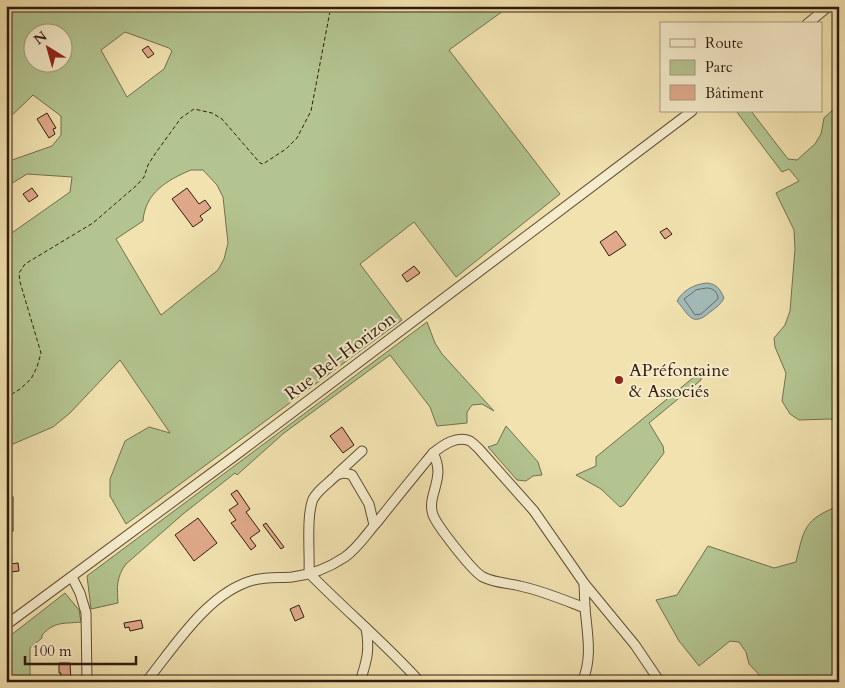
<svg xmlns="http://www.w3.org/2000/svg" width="845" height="688" viewBox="0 0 845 688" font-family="Cardo,serif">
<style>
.green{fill:#b3c490;stroke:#727050;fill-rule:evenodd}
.water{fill:#a2bab8;stroke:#757b74}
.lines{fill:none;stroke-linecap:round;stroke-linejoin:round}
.shore{stroke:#6a6b64;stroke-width:1}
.building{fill:#e0a98b;stroke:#311c0f}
.minor-casing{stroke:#614e37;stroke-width:11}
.path{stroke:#311c0f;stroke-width:1;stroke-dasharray:4 2.5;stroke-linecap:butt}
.minor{stroke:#f6eccb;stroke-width:9}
.poi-dot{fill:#8f2418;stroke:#f6eccb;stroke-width:2}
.labels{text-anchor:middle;stroke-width:4;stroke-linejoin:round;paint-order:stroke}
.street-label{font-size:18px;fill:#311c0f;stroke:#f6eccb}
.poi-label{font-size:18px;fill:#311c0f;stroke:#f6eccb;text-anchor:start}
</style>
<rect width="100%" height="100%" fill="#f1e2af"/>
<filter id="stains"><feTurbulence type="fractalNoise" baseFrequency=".004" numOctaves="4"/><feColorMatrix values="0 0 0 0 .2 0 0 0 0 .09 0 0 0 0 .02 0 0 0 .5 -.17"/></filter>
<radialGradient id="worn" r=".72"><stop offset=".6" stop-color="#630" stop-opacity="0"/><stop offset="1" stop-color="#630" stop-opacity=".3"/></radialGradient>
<g class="green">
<path d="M6,6h504l-61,44 111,144 -104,83 -42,-55 -54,42 42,56 -276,204 -16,-28v-17l15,-38 24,-14 21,6 -50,-73 -50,53 -17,14 -47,20v-210l64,-45 2,-15 -45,-3 -21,13v-42l6,15 40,-14 9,-11v-19l-28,-21 -27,26zM62,32v30h-30v-30zM125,32l44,16 3,3 -8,18 -37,28 -26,-47zM191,170h12l14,15 6,12 5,46 -4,16 -6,11 -57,45 -45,-76 27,-18c2,-28 24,-41 48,-51z"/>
<polygon points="839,104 839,422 830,419 799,420 790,414 782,401 786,373 775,347 774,338 785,325 790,311 795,249 794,230 776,193 799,181 789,169 782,172 736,111 751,111 788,159 797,160 815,144 821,134 824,118"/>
<path d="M427,322l8,21 7,11 52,57 -12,-7 -10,1 -5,7v11l-30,3 -7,-19 -40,-52 -106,78 -47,42 -2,-2 -52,41 -57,50c-10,13 -9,24 -8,39l-27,6 -4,-33z"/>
<polygon points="701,374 701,380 649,423 663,446 664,453 624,505 620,507 601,489 576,475 596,466 596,457 694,377"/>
<polygon points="506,426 538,462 542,475 533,476 526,481 517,480 488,447 497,444"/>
<path d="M839,506v176h-73l-17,-18 -3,-12 -7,-10 -9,-1 -31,25 -20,-25 -23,-41 21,-5 31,-49 66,22 22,-6c8,-33 8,-43 43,-56z"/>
<path d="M65,593l14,17 2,12c-18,2 -26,-1 -39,13v3l-12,10v34h-24v-43z"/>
</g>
<path class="water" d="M707,283c10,1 13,6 17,15 -3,6 -8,10 -14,14 -18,16 -21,3 -33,-11 6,-11 18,-17 30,-18z"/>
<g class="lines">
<path class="shore" d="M707,288c6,0 11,4 11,11l-17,15 -6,1 -11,-16 12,-9z"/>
</g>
<g class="building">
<polygon points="148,46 154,54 148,58 142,50"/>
<polygon points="47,113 56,128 53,129 55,134 49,138 37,119"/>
<polygon points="32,188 38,196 29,202 23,194"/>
<polygon points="187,188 199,204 205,200 211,208 200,216 203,220 193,227 172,199"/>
<polygon points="667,228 672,234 665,239 660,232"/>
<polygon points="616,231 626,245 609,256 600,242"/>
<polygon points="414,266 420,273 407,282 402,275"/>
<polygon points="342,427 354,445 343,453 330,436"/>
<polygon points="237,490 250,509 246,512 260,531 250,538 256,546 251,550 231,523 236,520 229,510 238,504 231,494"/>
<rect x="6" y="497" width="7" height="34"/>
<polygon points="198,518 217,543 194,561 175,535"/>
<polygon points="266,523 284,547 281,549 263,525"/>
<polygon points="18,563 19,571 11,572 10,564"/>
<polygon points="299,605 304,617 295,621 290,609"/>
<polygon points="141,620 143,628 130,631 129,627 125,628 124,623"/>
<polygon points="59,663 70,663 71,682 60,682 61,673 59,673"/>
</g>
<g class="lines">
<g class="minor-casing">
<g id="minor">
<polyline points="807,24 829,6"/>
<path d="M433,453c14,26 -7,41 0,62 5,12 40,57 50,62 12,6 25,6 37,9 23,5 44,14 65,22 2,24 8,51 -3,74"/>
<polyline points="337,474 362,451"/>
<path d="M374,525l-5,-21 -17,-29c-11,-4 -15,-1 -23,7 -6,5 -12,10 -16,17 -7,17 -3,55 -4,74 36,37 76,70 111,109"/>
<polyline points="72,577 80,593 86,613 87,682"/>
<polyline points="584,583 585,608"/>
<polyline points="6,625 236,455 692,111"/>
<path d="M146,682c29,-36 62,-90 108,-102 12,-3 26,-2 38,-3 18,-2 38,-10 53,-20 14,-10 22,-24 33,-36 18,-23 37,-46 55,-68 10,-8 24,-18 37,-12 3,2 7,6 9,8l55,62 50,72 51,62 25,37"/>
<path d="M360,682c7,-22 10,-32 6,-54"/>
</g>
</g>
<polyline class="path" points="6,398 20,389 31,379 37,367 41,353 20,282 19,273 25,264 93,223 137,185 144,177 148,165 155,154 181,118 194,109 212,113 222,119 260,163 263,164 286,149 297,138 311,111 331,6"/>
<use href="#minor" class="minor"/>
</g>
<circle class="poi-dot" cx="619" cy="380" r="5"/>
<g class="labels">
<g class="street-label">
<text transform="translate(340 356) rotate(-37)" y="6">Rue Bel-Horizon</text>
</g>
<g class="poi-label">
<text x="629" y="376">APréfontaine<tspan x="629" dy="21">&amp; Associés</tspan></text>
</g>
</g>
<rect width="845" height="688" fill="none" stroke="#f1e2af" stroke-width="25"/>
<rect x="8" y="8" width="830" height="673" fill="none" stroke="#311c0f" stroke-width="2.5"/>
<rect x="12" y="12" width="820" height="663" fill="none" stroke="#311c0f"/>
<rect x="660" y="22" width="162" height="90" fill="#f6eccb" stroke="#a79980"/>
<rect x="670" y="39" width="25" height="8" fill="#f6eccb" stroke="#a79980"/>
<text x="705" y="48" font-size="15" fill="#311c0f">Route</text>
<rect x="670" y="60" width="25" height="15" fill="#b3c490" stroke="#a79980"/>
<text x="705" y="72" font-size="15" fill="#311c0f">Parc</text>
<rect x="670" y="85" width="25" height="15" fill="#e0a98b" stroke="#a79980"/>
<text x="705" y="98" font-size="15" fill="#311c0f">Bâtiment</text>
<g transform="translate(48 48) rotate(323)"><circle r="24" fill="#f6eccb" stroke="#a79980"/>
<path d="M0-4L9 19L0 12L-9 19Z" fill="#8f2418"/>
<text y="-8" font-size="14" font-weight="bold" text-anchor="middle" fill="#311c0f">N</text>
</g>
<path d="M25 656v8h111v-8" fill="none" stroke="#311c0f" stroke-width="2.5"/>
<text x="32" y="656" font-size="15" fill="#311c0f" stroke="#f6eccb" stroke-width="4" paint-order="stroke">100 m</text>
<rect width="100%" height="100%" filter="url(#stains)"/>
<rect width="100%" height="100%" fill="url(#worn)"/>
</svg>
